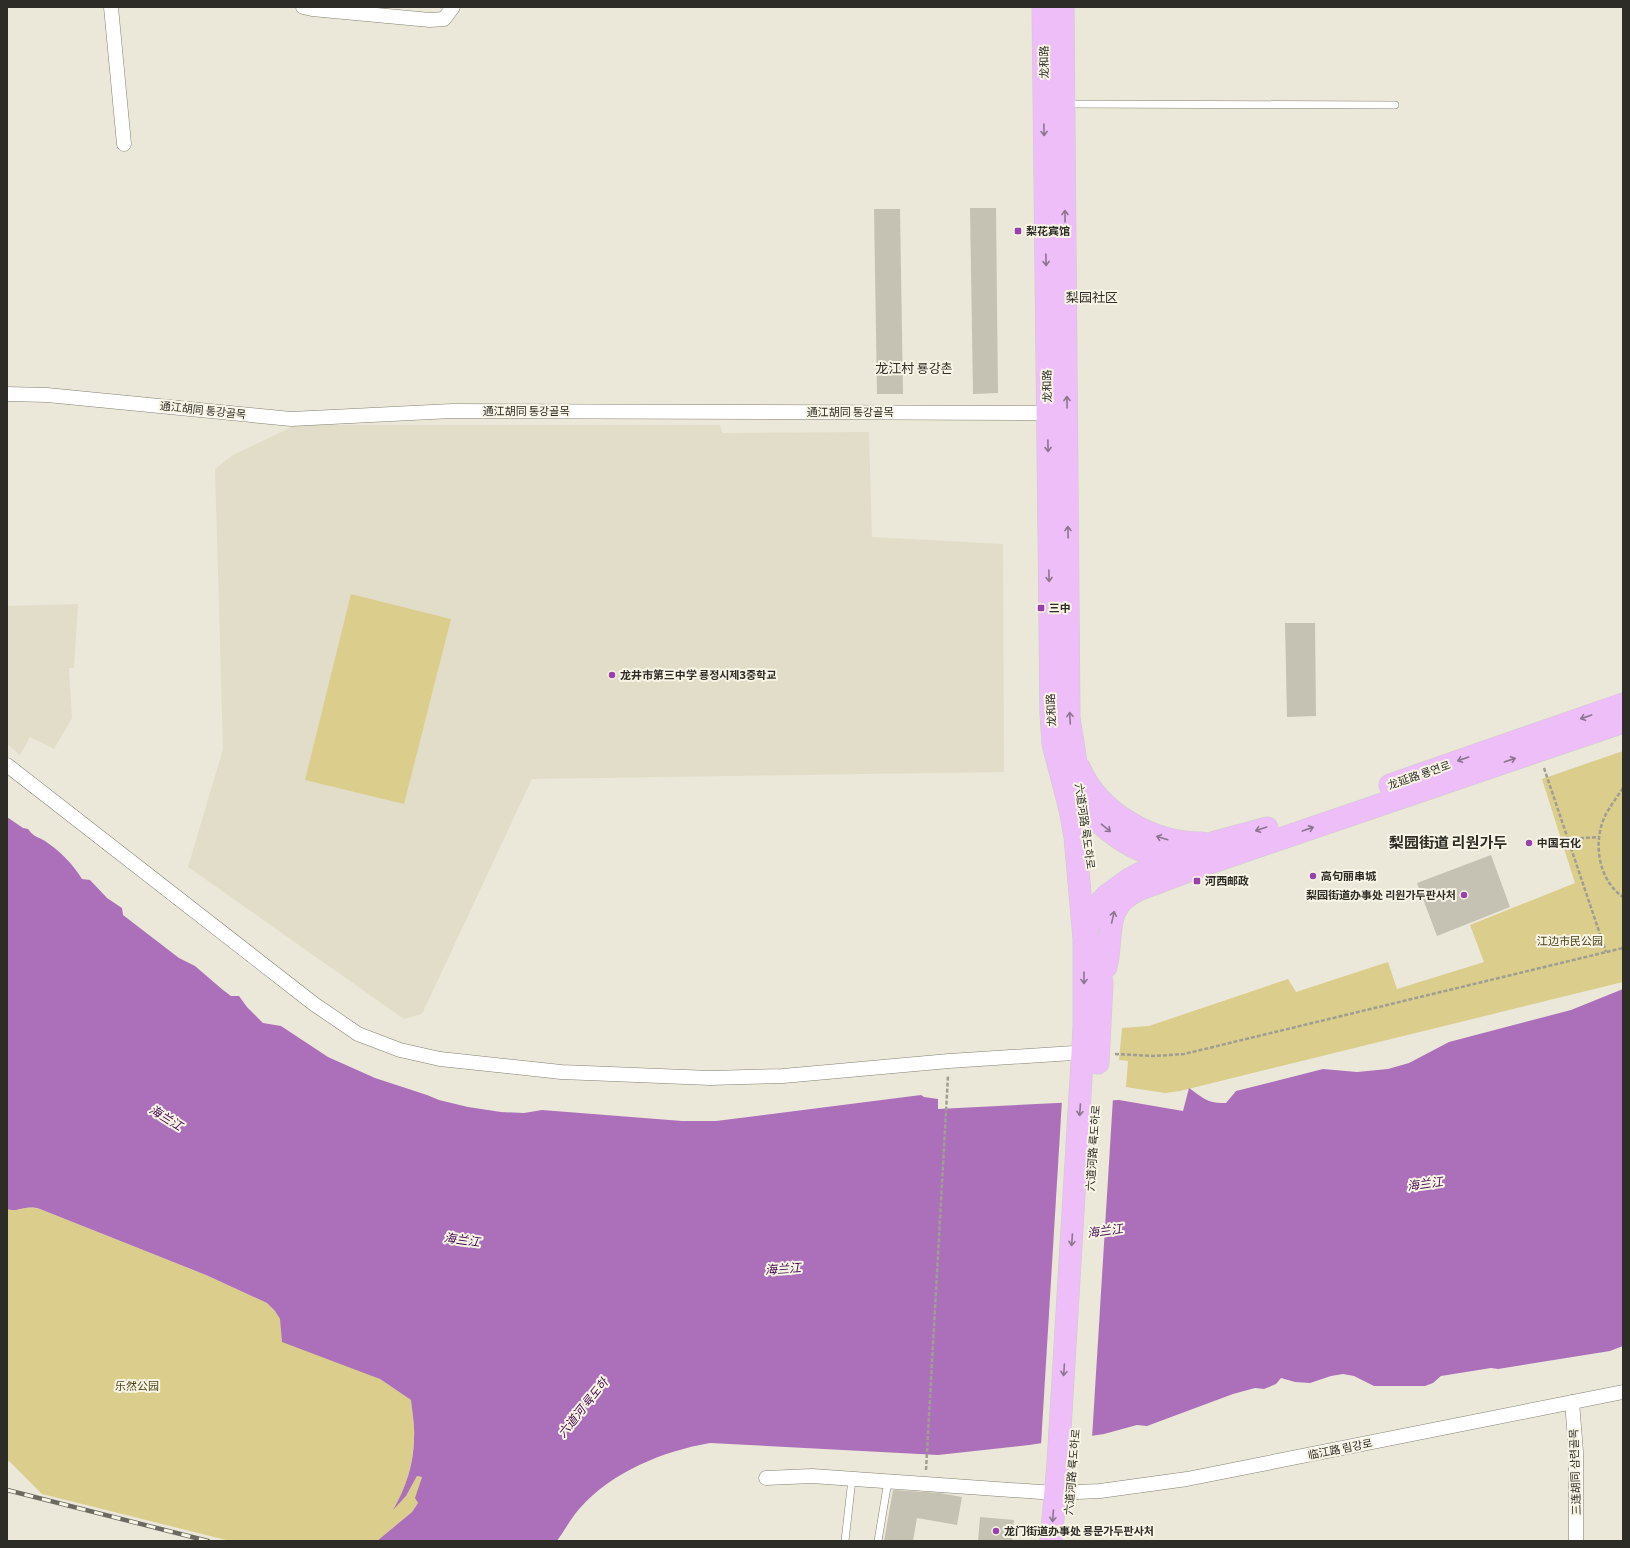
<svg xmlns="http://www.w3.org/2000/svg" width="1630" height="1548" viewBox="0 0 1630 1548" font-family="Commissioner,'Noto Sans SC','Noto Sans KR',sans-serif">
<style>
.built{fill:#e2ddc8}
.green{fill:#dbcd8c}
.water{fill:#ac70ba}
.pier{fill:#ebe8d9}
.building{fill:#c5c2b3}
.lines{fill:none;stroke-linecap:round;stroke-linejoin:round}
.lane-casing{stroke:#838072;stroke-width:8}
.street-casing{stroke:#838072;stroke-width:15}
.highway-casing{stroke:#cdcccb;stroke-width:23}
.path{stroke:#a09e92;stroke-width:2.5;stroke-dasharray:4 2;stroke-linecap:butt}
.lane{stroke:#fff;stroke-width:7}
.street{stroke:#fff;stroke-width:14}
.highway{stroke:#edbef8;stroke-width:22}
.rail-casing{stroke:#6b6960;stroke-width:4.5}
.rail{stroke:#f8f5e6;stroke-width:3;stroke-dasharray:9;stroke-linecap:butt}
.oneway{stroke:#8d758f}
.poi-dot{fill:#9840ac;stroke:#f8f5e6;stroke-width:1.5}
.labels{text-anchor:middle;stroke-width:4;stroke-linejoin:round;paint-order:stroke}
.street-label{font-size:11px;fill:#2d2c26;stroke:#f8f5e6}
.poi-label{font-size:11px;font-weight:bold;fill:#2d2c26;stroke:#f8f5e6;text-anchor:start}
.park-label{font-size:11px;fill:#4b4217;stroke:#f8f5e6}
.water-label{font-size:12px;font-style:italic;fill:#43084f;stroke:#f8f5e6}
.quarter-label{font-size:13px;fill:#2d2c26;stroke:#f8f5e6}
.district-label{font-size:15px;font-weight:bold;fill:#2d2c26;stroke:#f8f5e6}
</style>
<rect width="100%" height="100%" fill="#ebe8d9"/>
<g class="built">
<polygon points="296,425 720,425 722,433 869,432 872,537 1003,544 1004,772 532,779 422,1014 404,1019 188,867 223,749 215,469 233,455"/>
<polygon points="78,604 74,668 69,668 72,718 54,749 30,737 20,755 7,744 7,606"/>
</g>
<g class="green">
<polygon points="351,594 451,619 404,804 305,780"/>
<polygon points="1623,751 1623,982 1180,1091 1165,1093 1126,1087 1128,1061 1119,1060 1122,1028 1149,1026 1288,979 1296,992 1388,962 1397,989 1484,962 1470,925 1575,883 1542,779"/>
<path d="M27,1207l13,2 166,66 61,28 8,8 5,8 1,6 87,48 12,6 31,21c1,12 4,25 3,37 -1,25 -7,50 -20,71l12,-12 11,-20 5,1 -4,12v14l-6,9 -35,29h-147l-188,-47 -32,-32 -3,-1v-252l12,1z"/>
</g>
<path class="water" d="M7,817l16,11 5,1c7,9 9,7 17,12 15,10 28,23 37,38l8,1 17,18 15,10 1,7 56,43 16,8 28,24 8,6h8l8,11 16,16 18,3 47,31 47,21 52,17 12,5 29,7 33,5 23,1 18,-3 140,11h34l205,-26 3,2 14,2v10l181,-9 64,11 6,-23c14,10 19,16 37,15l10,-12 87,-22 34,3 31,-3 21,-6 40,-21 122,-32 52,-21v357l-13,5 -112,18 -7,-1 -50,8 -8,7 -8,3h-51l-20,-10 -11,-2 -12,2 -21,7 -15,-1 -14,-4 -5,6 -12,5 -9,-1 -22,6 -86,32 -10,-1 -33,9 -75,11 -91,10 -228,-12c-47,8 -98,29 -130,65 -9,10 -15,22 -23,33h-180l35,-29 6,-9 -3,-5 7,-21 -5,-1 -11,20 -13,14c13,-22 21,-47 21,-73 1,-12 -2,-25 -3,-37l-31,-21 -98,-37 -2,-23 -5,-8 -8,-8 -61,-28 -166,-66c-16,-5 -21,4 -33,0z"/>
<polygon class="pier" points="1113,1098 1092,1438 1041,1445 1062,1100"/>
<g class="building">
<polygon points="970,208 996,208 998,393 973,394"/>
<polygon points="874,209 900,209 903,394 877,394"/>
<polygon points="1285,623 1315,623 1316,716 1287,717"/>
<polygon points="1491,855 1510,907 1437,936 1417,883"/>
<polygon points="893,1490 940,1493 962,1497 957,1525 917,1518 913,1541 884,1541"/>
<polygon points="980,1517 1014,1520 1012,1541 978,1541"/>
</g>
<g class="lines">
<g class="lane-casing">
<g id="lane">
<polyline points="1066,104 1395,105"/>
<polyline points="845,1541 852,1479"/>
<polyline points="878,1541 888,1481"/>
</g>
</g>
<g class="street-casing">
<g id="street">
<polyline points="111,7 124,144"/>
<polyline points="303,7 312,9 430,20 444,19 453,7"/>
<polyline points="7,394 47,395 291,419 452,411 1047,413"/>
<polyline points="7,765 314,1004 358,1034 400,1050 440,1059 561,1072 710,1078 783,1076 949,1061 1089,1052"/>
<polyline points="1572,1402 1576,1452 1576,1541"/>
<polyline points="766,1478 812,1476 1055,1493 1100,1491 1187,1479 1623,1392"/>
</g>
</g>
<g class="highway-casing">
<g id="highway">
<polyline points="1043,7 1051,714 1053,744 1070,809 1075,837 1084,939 1084,1028 1058,1463 1051,1541"/>
<polyline points="1063,7 1069,718 1083,807"/>
<path d="M1080,769c19,45 75,75 122,74"/>
<polyline points="1390,785 1623,704"/>
<path d="M1075,795c23,33 61,61 102,65"/>
<polyline points="1085,936 1095,909 1106,896 1128,880 1167,859 1215,842 1267,828"/>
<polyline points="1096,944 1097,963 1102,983 1098,1063"/>
<path d="M1106,967c8,-32 -4,-60 32,-77l80,-30 405,-138"/>
</g>
</g>
<g class="path">
<polyline points="1544,768 1606,952"/>
<path d="M1623,788c-6,9 -12,17 -17,26 -14,27 -8,66 17,83"/>
<polyline points="1568,839 1599,837"/>
<polyline points="1115,1054 1155,1056 1184,1054 1623,948"/>
<polyline points="926,1470 948,1076"/>
</g>
<use href="#lane" class="lane"/>
<use href="#street" class="street"/>
<use href="#highway" class="highway"/>
<g class="rail-casing">
<polyline id="rail" points="7,1490 208,1541"/>
</g>
<use href="#rail" class="rail"/>
</g>
<defs><path id="oneway-shaft" d="M-6 0H5M1.5-3L5.5 0L1.5 3" fill="none" stroke-width="1.6" stroke-linecap="round" stroke-linejoin="round"/></defs>
<g class="oneway">
<use href="#oneway-shaft" transform="translate(1044 130) rotate(89)"/>
<use href="#oneway-shaft" transform="translate(1065 216) rotate(-91)"/>
<use href="#oneway-shaft" transform="translate(1046 260) rotate(89)"/>
<use href="#oneway-shaft" transform="translate(1067 402) rotate(-91)"/>
<use href="#oneway-shaft" transform="translate(1048 446) rotate(89)"/>
<use href="#oneway-shaft" transform="translate(1068 532) rotate(-91)"/>
<use href="#oneway-shaft" transform="translate(1049 576) rotate(89)"/>
<use href="#oneway-shaft" transform="translate(1586 717) rotate(161)"/>
<use href="#oneway-shaft" transform="translate(1070 718) rotate(-93)"/>
<use href="#oneway-shaft" transform="translate(1463 759) rotate(161)"/>
<use href="#oneway-shaft" transform="translate(1510 760) rotate(-19)"/>
<use href="#oneway-shaft" transform="translate(1106 828) rotate(40)"/>
<use href="#oneway-shaft" transform="translate(1261 829) rotate(161)"/>
<use href="#oneway-shaft" transform="translate(1308 829) rotate(-19)"/>
<use href="#oneway-shaft" transform="translate(1162 838) rotate(-163)"/>
<use href="#oneway-shaft" transform="translate(1113 917) rotate(-77)"/>
<use href="#oneway-shaft" transform="translate(1084 978) rotate(90)"/>
<use href="#oneway-shaft" transform="translate(1080 1110) rotate(94)"/>
<use href="#oneway-shaft" transform="translate(1072 1240) rotate(94)"/>
<use href="#oneway-shaft" transform="translate(1064 1370) rotate(94)"/>
<use href="#oneway-shaft" transform="translate(1053 1516) rotate(94)"/>
</g>
<g class="poi-dot">
<rect x="1014" y="227" width="8" height="8" rx="2"/>
<rect x="1037" y="604" width="8" height="8" rx="2"/>
<circle cx="612" cy="675" r="4"/>
<circle cx="1529" cy="843" r="4"/>
<circle cx="1313" cy="876" r="4"/>
<rect x="1193" y="877" width="8" height="8" rx="2"/>
<circle cx="1464" cy="895" r="4"/>
<circle cx="996" cy="1531" r="4"/>
</g>
<g class="labels">
<g class="street-label">
<text transform="translate(1044 62) rotate(-91)" y="4">龙和路</text>
<text transform="translate(1047 386) rotate(-91)" y="4">龙和路</text>
<text transform="translate(203 410) rotate(6)" y="4">通江胡同 통강골목</text>
<text x="526" y="415">通江胡同 통강골목</text>
<text x="850" y="416">通江胡同 통강골목</text>
<text transform="translate(1051 710) rotate(-93)" y="4">龙和路</text>
<text transform="translate(1419 775) rotate(-19)" y="4">龙延路 룡연로</text>
<text transform="translate(1085 826) rotate(82)" y="4">六道河路 륙도하로</text>
<text transform="translate(1093 1148) rotate(-86)" y="4">六道河路 륙도하로</text>
<text transform="translate(1340 1449) rotate(-11)" y="4">临江路 림강로</text>
<text transform="translate(1072 1472) rotate(-85)" y="4">六道河路 륙도하로</text>
<text transform="translate(1575 1472) rotate(-92)" y="4">三连胡同 삼련골목</text>
</g>
<g class="poi-label">
<text x="1026" y="235">梨花宾馆</text>
<text x="1049" y="612">三中</text>
<text x="620" y="679">龙井市第三中学 룡정시제3중학교</text>
<text x="1537" y="847">中国石化</text>
<text x="1321" y="880">高句丽串城</text>
<text x="1205" y="885">河西邮政</text>
<text x="1456" y="899" text-anchor="end">梨园街道办事处 리원가두판사처</text>
<text x="1004" y="1535">龙门街道办事处 룡문가두판사처</text>
</g>
<g class="park-label">
<text x="1570" y="945">江边市民公园</text>
<text x="137" y="1390">乐然公园</text>
</g>
<g class="water-label">
<text transform="translate(166 1118) rotate(32)" y="4">海兰江</text>
<text transform="translate(1425 1184) rotate(-8)" y="4">海兰江</text>
<text transform="translate(1105 1231) rotate(-8)" y="4">海兰江</text>
<text transform="translate(462 1240) rotate(8)" y="4">海兰江</text>
<text transform="translate(783 1269) rotate(-4)" y="4">海兰江</text>
<text transform="translate(583 1408) rotate(-51)" y="4">六道河 륙도하</text>
</g>
<g class="quarter-label">
<text x="1092" y="302">梨园社区</text>
<text x="914" y="373">龙江村 룡강촌</text>
</g>
<g class="district-label">
<text x="1448" y="848">梨园街道 리원가두</text>
</g>
</g>
<rect width="1630" height="1548" fill="none" stroke="#2d2c26" stroke-width="16"/>
</svg>
